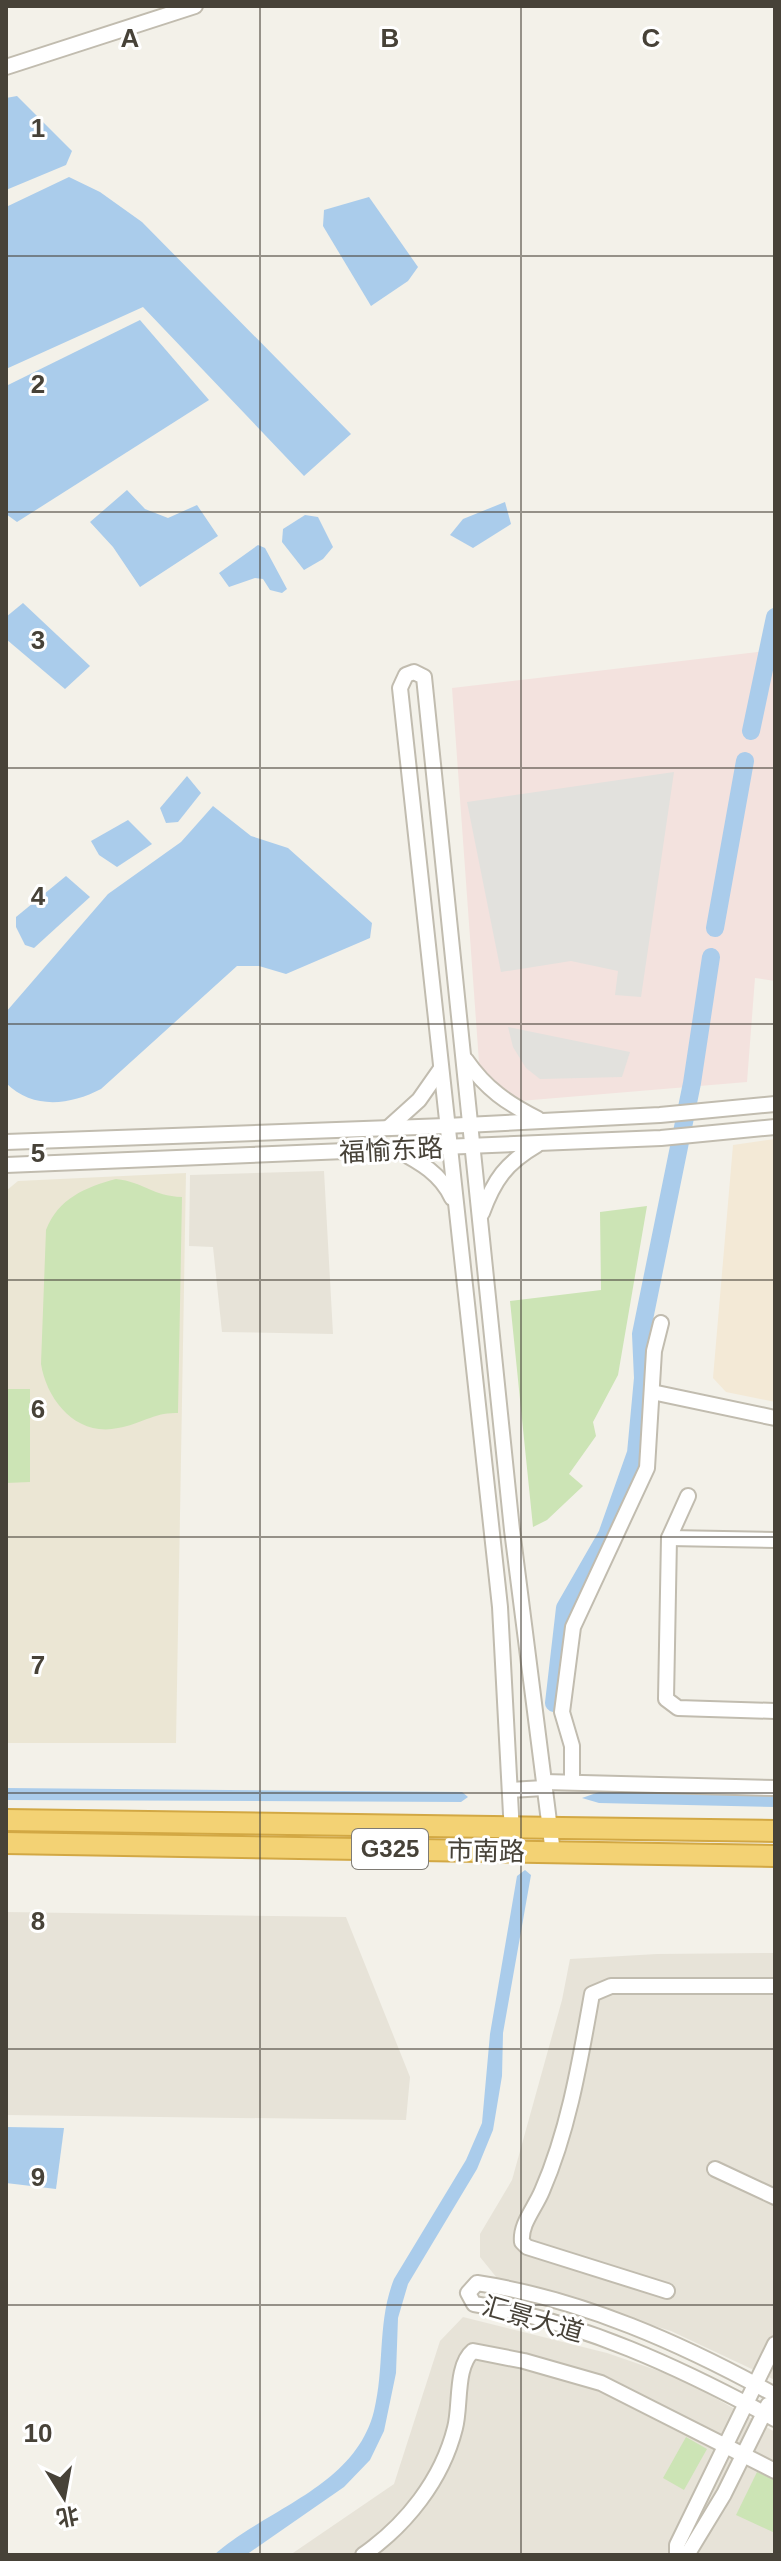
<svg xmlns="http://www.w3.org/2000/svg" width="781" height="2561" viewBox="0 0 781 2561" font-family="Arial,'Noto Sans SC',sans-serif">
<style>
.residential{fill:#e7e3d8}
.commercial{fill:#f3e9d6}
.education{fill:#ebe6d4}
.medical{fill:#f3e2de}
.green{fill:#cce4b5}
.parking{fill:#e2e1dd}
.water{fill:#aacceb}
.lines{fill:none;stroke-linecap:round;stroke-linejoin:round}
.river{stroke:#aacceb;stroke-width:18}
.minor-casing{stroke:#c1bcaf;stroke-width:18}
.highway-casing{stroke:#d2a844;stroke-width:24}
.minor{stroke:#fff;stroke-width:14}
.highway{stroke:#f3d274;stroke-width:20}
.grid{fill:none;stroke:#474238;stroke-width:2;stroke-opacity:0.55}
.labels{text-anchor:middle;stroke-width:6;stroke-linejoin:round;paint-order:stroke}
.shield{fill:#fff;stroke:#7e7b74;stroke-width:2}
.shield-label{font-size:24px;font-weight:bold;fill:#474238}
.street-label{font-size:26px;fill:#474238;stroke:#fff}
.grid-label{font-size:26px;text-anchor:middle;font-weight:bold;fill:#474238;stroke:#fff;stroke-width:6;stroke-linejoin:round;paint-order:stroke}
</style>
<rect width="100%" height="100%" fill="#f3f1e9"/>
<g class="residential">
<polygon points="324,1171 333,1334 222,1332 213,1247 189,1246 190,1175"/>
<polygon points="6,1912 346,1917 410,2077 406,2120 6,2115"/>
<polygon points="775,1953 775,2380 671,2331 497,2278 480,2257 480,2234 512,2180 562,2000 570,1959 657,1954"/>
<polygon points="463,2317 607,2353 682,2379 775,2432 775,2555 290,2555 394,2484 440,2341"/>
</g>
<polygon class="commercial" points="775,1139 775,1402 726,1392 713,1378 733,1145"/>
<polygon class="education" points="186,1173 176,1743 6,1743 6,1191 18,1181"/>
<polygon class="medical" points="775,650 775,981 755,978 747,1082 520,1101 480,1076 452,688"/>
<g class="green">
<path d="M116,1179c28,3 36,17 66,18l-4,216c-24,-1 -36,11 -60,15 -41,9 -71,-27 -77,-64l5,-134c12,-31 39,-43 70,-51z"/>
<polygon points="647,1206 618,1375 593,1422 596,1436 569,1474 583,1486 547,1520 533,1527 510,1301 601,1290 600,1212"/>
<polygon points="6,1389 30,1389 30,1482 6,1483"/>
<polygon points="686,2437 707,2449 684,2490 663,2478"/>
<polygon points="757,2472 775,2480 775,2533 736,2515"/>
</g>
<g class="parking">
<polygon points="674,772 641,997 615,995 618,971 571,961 501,972 467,802"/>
<polygon points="508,1027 630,1052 622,1077 540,1079 526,1068 513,1047"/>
</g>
<g class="water">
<polygon points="17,96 72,151 66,165 6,190 6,98"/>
<polygon points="69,177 100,192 142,222 351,434 304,476 143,307 6,369 6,207"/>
<polygon points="369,197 418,267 408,281 371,306 323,226 324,210"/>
<polygon points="140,320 209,400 17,522 6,514 6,386"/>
<polygon points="127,490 145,509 168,518 197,505 218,536 140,587 113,547 90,522"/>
<polygon points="505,502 511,524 473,548 450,535 463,519"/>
<polygon points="305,515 318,517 333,547 323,559 304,570 282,542 283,529"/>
<polygon points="258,545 265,548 287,589 282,593 270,590 263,579 255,578 229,587 219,573"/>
<polygon points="23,603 90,666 65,689 6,639 6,617"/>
<polygon points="187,776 201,793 178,822 166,823 160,808"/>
<path d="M213,806l38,30 37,12 84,75 -2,15 -84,36 -27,-8h-22l-136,123c-31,16 -68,21 -95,-6v-71l102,-118 73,-52z"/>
<polygon points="128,820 152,844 117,867 99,855 91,841"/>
<polygon points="66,876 90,897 34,948 25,945 16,927 16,917"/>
<polygon points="6,1788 462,1792 468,1797 461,1802 6,1800"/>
<polygon points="599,1792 775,1794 775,1807 599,1803 582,1798"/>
<path d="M525,1870l6,5 -28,158 -1,43 -9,54 -16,39 -69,115 -10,34 -2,55 -12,58 -14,29 -26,27 -98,68h-32c53,-47 141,-68 160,-144 11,-45 3,-89 20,-132l72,-119 16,-37 8,-89 27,-158z"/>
<polygon points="6,2127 64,2128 56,2189 6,2183"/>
</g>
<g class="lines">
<g class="river">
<polyline points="751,731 775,617"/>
<polyline points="715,928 745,761"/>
<polyline points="554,1703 565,1608 607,1535 636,1453 643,1378 641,1334 692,1083 711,957"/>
</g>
<g class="minor-casing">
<g id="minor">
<polyline points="6,67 195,6"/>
<path d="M466,1060c20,29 41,43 72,59"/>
<polyline points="388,1128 419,1100 440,1070"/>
<polyline points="6,1142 446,1126 660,1115 775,1104"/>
<path d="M397,1150c23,12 44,24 55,48"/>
<polyline points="6,1165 661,1138 775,1127"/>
<path d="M482,1213c12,-33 24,-50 55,-68"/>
<polyline points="652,1392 775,1418"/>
<polyline points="688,1496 669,1538 666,1699 678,1708 775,1711"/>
<polyline points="669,1538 775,1540"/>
<polyline points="544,1782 775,1788"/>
<polyline points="572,1782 572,1746 562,1712 573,1627 647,1468 654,1351 661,1323"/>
<polyline points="510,1790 544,1788"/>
<polyline points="513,1852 500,1607 400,688 406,675 414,672 424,677 512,1530 553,1853"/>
<polyline points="715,2169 775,2197"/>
<path d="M667,2291l-140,-44 -5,-5c-2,-18 13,-34 20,-51 27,-62 38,-130 50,-197l19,-8h164"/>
<path d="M775,2395c-92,-51 -193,-96 -298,-112l-9,10 6,11c107,17 207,64 301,115"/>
<path d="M363,2555c43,-30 79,-75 92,-127 6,-22 0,-62 18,-77l51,10 77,22 174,88"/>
<polyline points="677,2555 677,2545 775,2344"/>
<polyline points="687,2555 724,2494 768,2405"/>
</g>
</g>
<g class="highway-casing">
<g id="highway">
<polyline points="6,1820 775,1831"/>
<polyline points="6,1843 775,1856"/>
</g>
</g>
<use href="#minor" class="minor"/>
<use href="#highway" class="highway"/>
</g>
<path class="grid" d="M260,6v2549M521,6v2549M6,256h769M6,512h769M6,768h769M6,1024h769M6,1280h769M6,1537h769M6,1793h769M6,2049h769M6,2305h769"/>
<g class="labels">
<rect class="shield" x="352" y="1829" width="76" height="40" rx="6"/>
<g class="shield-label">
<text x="390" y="1857">G325</text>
</g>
<g class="street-label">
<text transform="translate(391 1150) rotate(-3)" y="9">福愉东路</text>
<text transform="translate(486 1851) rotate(1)" y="9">市南路</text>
<text transform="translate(533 2319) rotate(16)" y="9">汇景大道</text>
</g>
</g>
<g class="grid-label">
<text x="130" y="47">A</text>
<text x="390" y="47">B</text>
<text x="651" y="47">C</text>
<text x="38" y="137">1</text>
<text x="38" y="393">2</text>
<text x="38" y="649">3</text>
<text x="38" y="905">4</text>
<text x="38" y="1162">5</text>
<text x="38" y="1418">6</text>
<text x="38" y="1674">7</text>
<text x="38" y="1930">8</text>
<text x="38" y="2186">9</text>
<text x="38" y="2442">10</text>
</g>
<rect width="781" height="2561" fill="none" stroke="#474238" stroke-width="16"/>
<g transform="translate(64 2497) rotate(169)" stroke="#ffffff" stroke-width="6" paint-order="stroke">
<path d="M0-6L14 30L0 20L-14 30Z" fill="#474238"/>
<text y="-12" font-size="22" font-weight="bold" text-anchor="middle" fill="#474238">北</text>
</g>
</svg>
